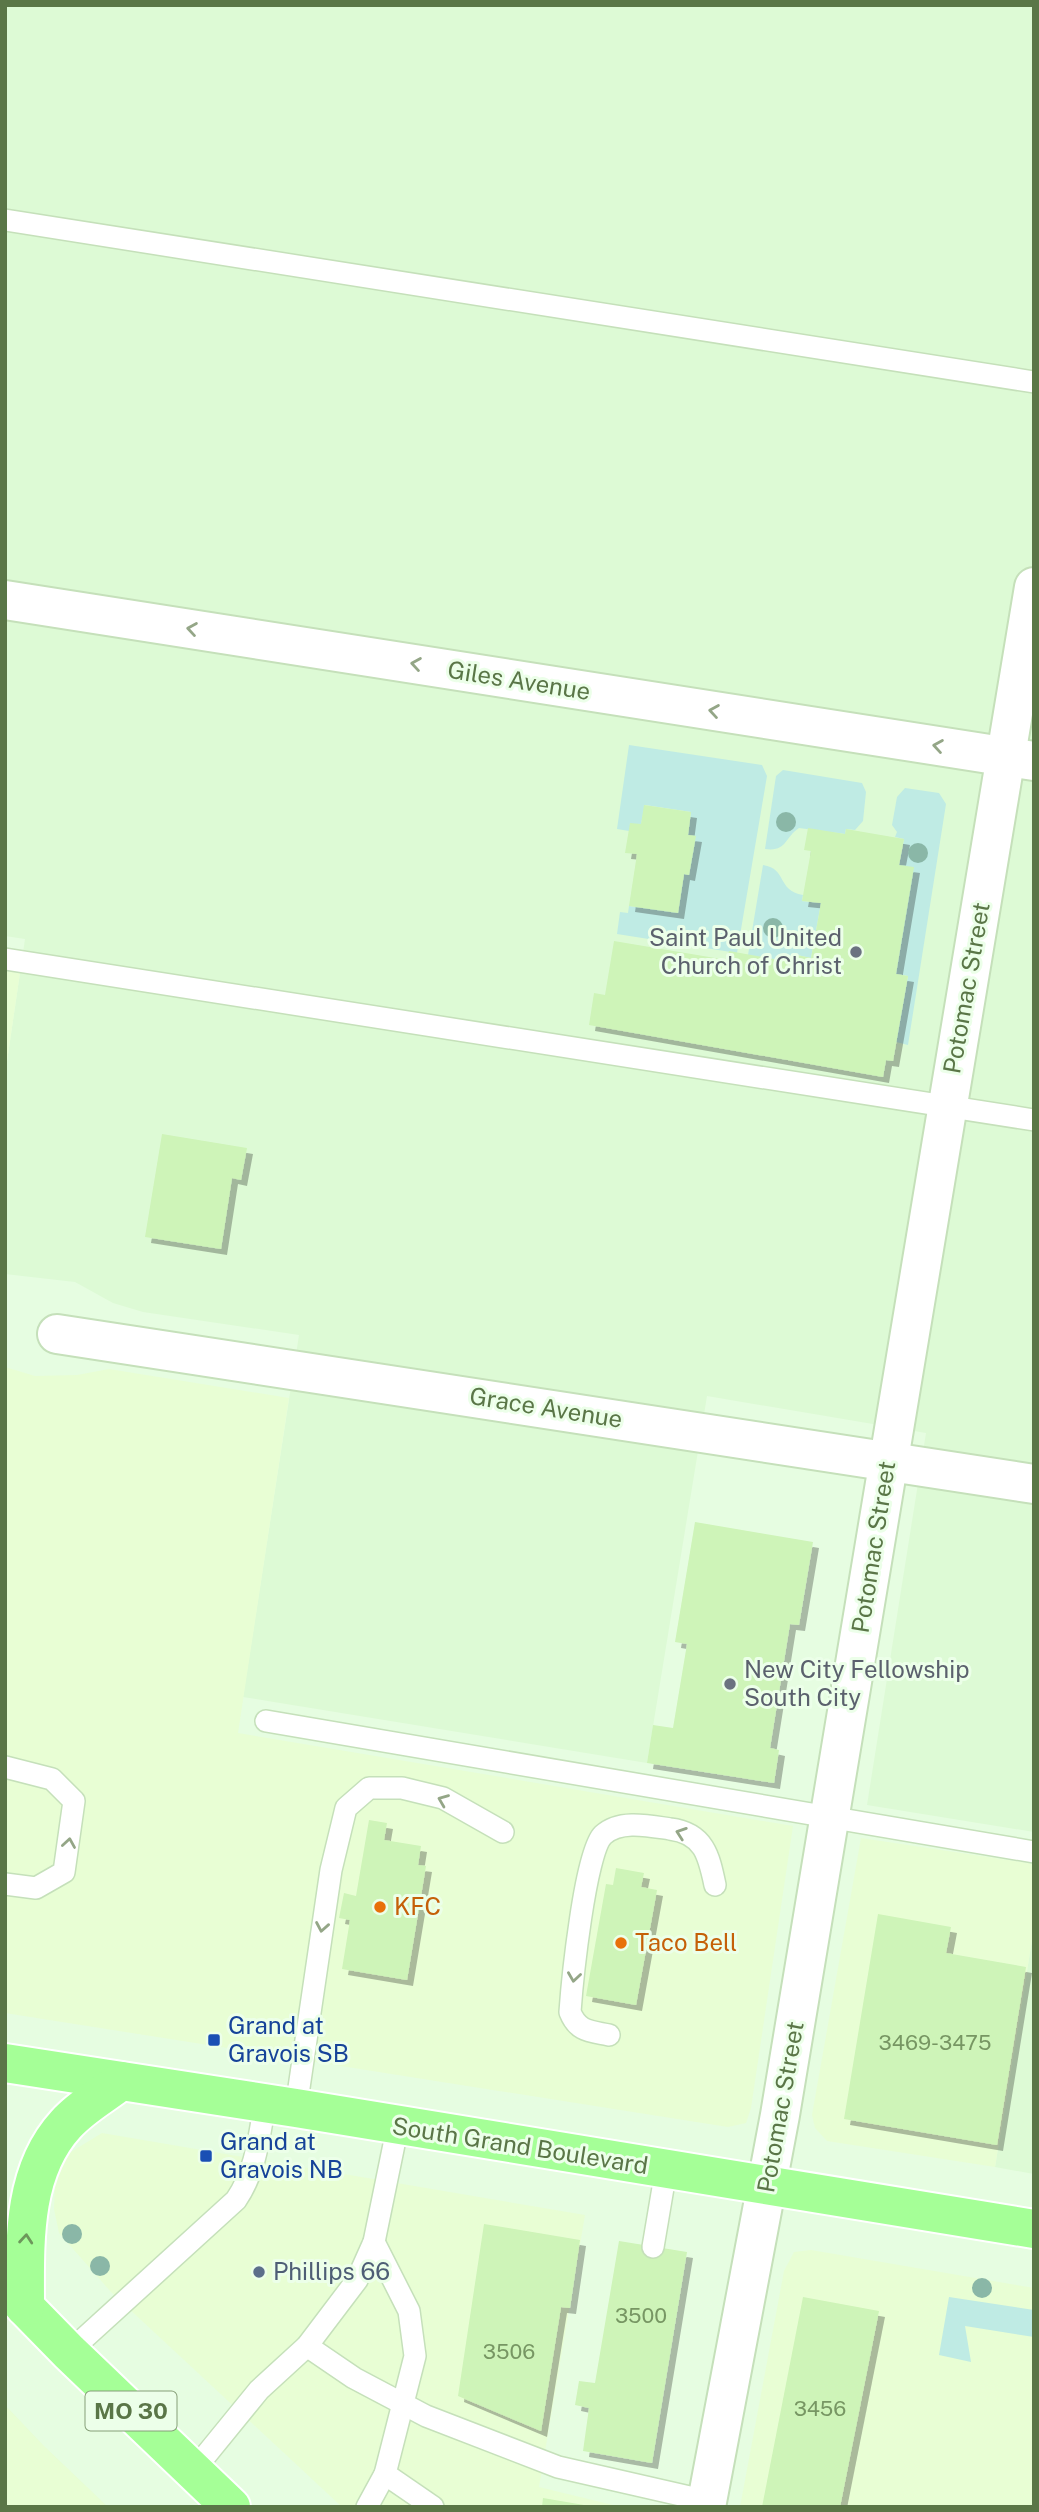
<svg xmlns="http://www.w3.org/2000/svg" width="1039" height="2512" viewBox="0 0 1039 2512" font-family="'Public Sans',sans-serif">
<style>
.residential{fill:#ddfad5}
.commercial{fill:#e8fed4}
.green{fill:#bfebe4}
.building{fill:#cef4b8;filter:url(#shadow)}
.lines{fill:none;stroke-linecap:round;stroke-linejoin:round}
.service-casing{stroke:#c5e0ba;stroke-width:24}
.minor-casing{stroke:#c5e0ba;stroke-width:42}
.primary-casing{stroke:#fff;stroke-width:42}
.service{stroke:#fff;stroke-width:21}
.minor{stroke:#fff;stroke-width:38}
.primary{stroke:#a5ff97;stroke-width:38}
.tree{fill:#8ab7a7}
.oneway{stroke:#94a687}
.oneway2{stroke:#6d985b}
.worship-dot{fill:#6b7280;stroke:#ecffe9;stroke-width:2.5}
.food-dot{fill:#e8710a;stroke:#ecffe9;stroke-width:2.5}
.transit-dot{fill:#1a4fb4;stroke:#ecffe9;stroke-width:2.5}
.service-dot{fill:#5c6f8a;stroke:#ecffe9;stroke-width:2.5}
.labels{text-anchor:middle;stroke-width:6;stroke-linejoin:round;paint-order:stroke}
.number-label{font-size:21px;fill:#779663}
.shield{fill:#ecffe9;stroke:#869f78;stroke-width:2}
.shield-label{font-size:23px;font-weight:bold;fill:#5a7647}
.street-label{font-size:24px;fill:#5a7647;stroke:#ecffe9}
.worship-label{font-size:24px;fill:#5b616d;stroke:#ecffe9;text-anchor:end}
.food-label{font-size:24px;fill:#c56008;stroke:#ecffe9;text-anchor:start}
.transit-label{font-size:24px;fill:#164399;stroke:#ecffe9;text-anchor:start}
.service-label{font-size:24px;fill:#4e5e75;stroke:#ecffe9;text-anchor:start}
</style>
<defs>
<filter id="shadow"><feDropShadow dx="6" dy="6" stdDeviation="0" flood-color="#0004"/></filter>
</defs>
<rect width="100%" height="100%" fill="#e6fde1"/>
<g class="residential">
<polygon points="5,5 1034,5 1034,1832 867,1805 926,1433 707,1396 647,1763 243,1697 299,1335 143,1312 113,1303 75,1282 5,1274 5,1075 25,939 5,936"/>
<polygon points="1034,1928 1034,2174 995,2167"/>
</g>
<g class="commercial">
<polygon points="5,971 20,973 5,1075"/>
<polygon points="5,1367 35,1376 77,1375 109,1369 289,1398 238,1733 793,1826 751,2108 746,2123 728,2127 5,2013"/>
<polygon points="861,1838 1034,1864 1034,1928 995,2167 827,2141 815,2128 812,2115"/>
<polygon points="102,2133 585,2215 539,2487 621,2507 342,2507 111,2292 59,2233 54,2209 55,2182 66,2155"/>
<polygon points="811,2250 1034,2288 1034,2507 740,2507 784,2271 794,2252"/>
<polygon points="5,2405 44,2446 108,2507 5,2507"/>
</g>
<g class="green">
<polygon points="629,745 762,765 767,776 737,953 617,934 620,912 628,913 629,906 678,912 684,874 689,875 695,836 688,835 691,812 645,805 641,824 629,831 617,829"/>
<path d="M783,770l79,13 4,9 -3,29 -8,9 -9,-1 -1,5 -46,-6c-15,10 -12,24 -34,21l11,-73z"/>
<polygon points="905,788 939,793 946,804 908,1045 896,1042 908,976 896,974 899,865 904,839 895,837 897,832 892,825 897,797"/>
<path d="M763,865c25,4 13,25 40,30l-1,6 19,2 -10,55 -14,-3 -1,8 -48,-8z"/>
<polygon points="949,2297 1034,2310 1034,2337 965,2326 971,2362 939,2355"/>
</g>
<g class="building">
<polygon points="644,805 691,812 688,835 696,836 689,875 684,874 678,913 629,906 637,854 625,853 630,823 641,824"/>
<polygon points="808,828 845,834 846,829 904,839 899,865 914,867 896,974 908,976 893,1061 886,1060 883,1077 589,1025 594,993 605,995 614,941 727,960 729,951 796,963 797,955 811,958 821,903 802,901 811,851 804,850"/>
<polygon points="162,1134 247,1148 241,1180 232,1178 221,1249 145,1237"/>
<polygon points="695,1522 813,1542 799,1625 790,1624 770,1748 779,1750 774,1783 647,1763 653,1725 673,1728 687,1644 675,1642"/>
<polygon points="369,1820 387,1823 384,1840 421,1846 418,1865 426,1866 407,1980 342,1969 350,1920 339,1918 344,1893 356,1896"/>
<polygon points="616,1868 644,1873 641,1887 657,1890 636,2005 586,1996 606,1884 613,1885"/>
<polygon points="878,1914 951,1927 946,1953 1026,1967 997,2145 844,2119"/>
<polygon points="484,2224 580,2240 570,2308 561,2307 541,2431 458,2396"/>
<polygon points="619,2241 687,2252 652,2463 583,2451 589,2408 575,2405 579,2381 595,2383"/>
<polygon points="803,2297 879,2311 840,2507 762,2507"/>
<polygon points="543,2498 584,2505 584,2507 542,2507"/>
</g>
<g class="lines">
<g class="service-casing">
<g id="service">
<polyline points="5,220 1034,382"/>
<polyline points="5,959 1034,1120"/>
<polyline points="266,1721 1034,1852"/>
<polyline points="5,1767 52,1779 74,1801 64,1872 36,1888 5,1884"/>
<path d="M609,2035c-19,-4 -31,-3 -39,-23 2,-29 15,-160 33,-177 17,-16 47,-9 67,-6 34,4 39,27 45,56"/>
<polyline points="296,2108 331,1870 346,1808 369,1788 402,1788 443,1798 503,1832"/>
<polyline points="653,2247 666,2170"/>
<polyline points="307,2346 354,2378 426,2416 558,2467 707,2501"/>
<path d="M69,2352l167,-152c20,-29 23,-63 29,-97"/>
<polyline points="193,2471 259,2390 307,2346 357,2280 374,2242 398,2125"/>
<polyline points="385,2474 433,2507"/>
<polyline points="367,2507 385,2474 415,2356 409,2311 374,2242"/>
</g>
</g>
<g class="minor-casing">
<g id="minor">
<polyline points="5,600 1034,761"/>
<polyline points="57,1334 1034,1484"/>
<polyline points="706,2507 780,2115 1034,587"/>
</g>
</g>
<g class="primary-casing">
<g id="primary">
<polyline points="5,2063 296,2108 1034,2229"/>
<polyline points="5,2284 25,2307 69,2352 231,2507"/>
<path d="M25,2307c0,-62 -4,-134 41,-183 15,-17 37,-29 55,-43"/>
</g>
</g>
<use href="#service" class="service"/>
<use href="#minor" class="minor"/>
<use href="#primary" class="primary"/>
</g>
<g class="tree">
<circle cx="786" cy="822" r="10"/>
<circle cx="918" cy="853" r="10"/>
<circle cx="773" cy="928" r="10"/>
<circle cx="72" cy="2234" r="10"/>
<circle cx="100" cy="2266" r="10"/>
<circle cx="982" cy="2288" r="10"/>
</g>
<defs><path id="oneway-chevron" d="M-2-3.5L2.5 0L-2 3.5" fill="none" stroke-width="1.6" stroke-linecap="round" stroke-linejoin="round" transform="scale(1.75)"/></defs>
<g class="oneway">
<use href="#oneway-chevron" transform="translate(192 629) rotate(-171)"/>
<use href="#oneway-chevron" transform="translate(416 664) rotate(-171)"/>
<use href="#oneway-chevron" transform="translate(714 711) rotate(-171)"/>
<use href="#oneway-chevron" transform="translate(938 746) rotate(-171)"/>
<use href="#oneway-chevron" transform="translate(443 1800) rotate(-158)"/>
<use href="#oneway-chevron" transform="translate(681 1833) rotate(-161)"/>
<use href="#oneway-chevron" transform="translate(69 1843) rotate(-81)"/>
<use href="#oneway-chevron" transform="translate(322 1927) rotate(100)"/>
<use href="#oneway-chevron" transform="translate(574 1977) rotate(98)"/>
</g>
<use class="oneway2" href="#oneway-chevron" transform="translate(26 2239) rotate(-85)"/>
<g class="worship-dot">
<circle cx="856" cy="952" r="7"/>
<circle cx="730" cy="1684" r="7"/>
</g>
<g class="food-dot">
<circle cx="380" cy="1907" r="7"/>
<circle cx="621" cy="1943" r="7"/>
</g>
<g class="transit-dot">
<rect x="207" y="2033" width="14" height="14" rx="3.5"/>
<rect x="199" y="2149" width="14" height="14" rx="3.5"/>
</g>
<circle class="service-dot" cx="259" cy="2272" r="7"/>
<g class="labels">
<g class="number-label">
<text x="935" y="2050">3469-3475</text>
<text x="641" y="2323">3500</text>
<text x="509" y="2359">3506</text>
<text x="820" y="2416">3456</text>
</g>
<rect class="shield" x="85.5" y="2391.5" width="91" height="39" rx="5"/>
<g class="shield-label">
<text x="131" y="2419">MO 30</text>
</g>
<g class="street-label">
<text transform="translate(519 681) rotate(9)" y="8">Giles Avenue</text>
<text transform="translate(967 988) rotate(-80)" y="8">Potomac Street</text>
<text transform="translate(546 1408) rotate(9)" y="8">Grace Avenue</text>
<text transform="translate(874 1547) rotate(-81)" y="8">Potomac Street</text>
<text transform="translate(781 2107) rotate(-80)" y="8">Potomac Street</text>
<text transform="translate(520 2146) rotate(9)" y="8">South Grand Boulevard</text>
</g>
<g class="worship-label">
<text x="842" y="946">Saint Paul United<tspan x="842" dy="28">Church of Christ</tspan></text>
<text x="744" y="1678" text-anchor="start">New City Fellowship<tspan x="744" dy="28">South City</tspan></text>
</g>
<g class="food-label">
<text x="394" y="1915">KFC</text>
<text x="635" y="1951">Taco Bell</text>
</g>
<g class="transit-label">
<text x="228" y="2034">Grand at<tspan x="228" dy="28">Gravois SB</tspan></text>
<text x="220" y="2150">Grand at<tspan x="220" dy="28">Gravois NB</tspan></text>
</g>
<g class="service-label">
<text x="273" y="2280">Phillips 66</text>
</g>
</g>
<rect width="1039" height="2512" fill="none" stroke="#5a7647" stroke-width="14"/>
</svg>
